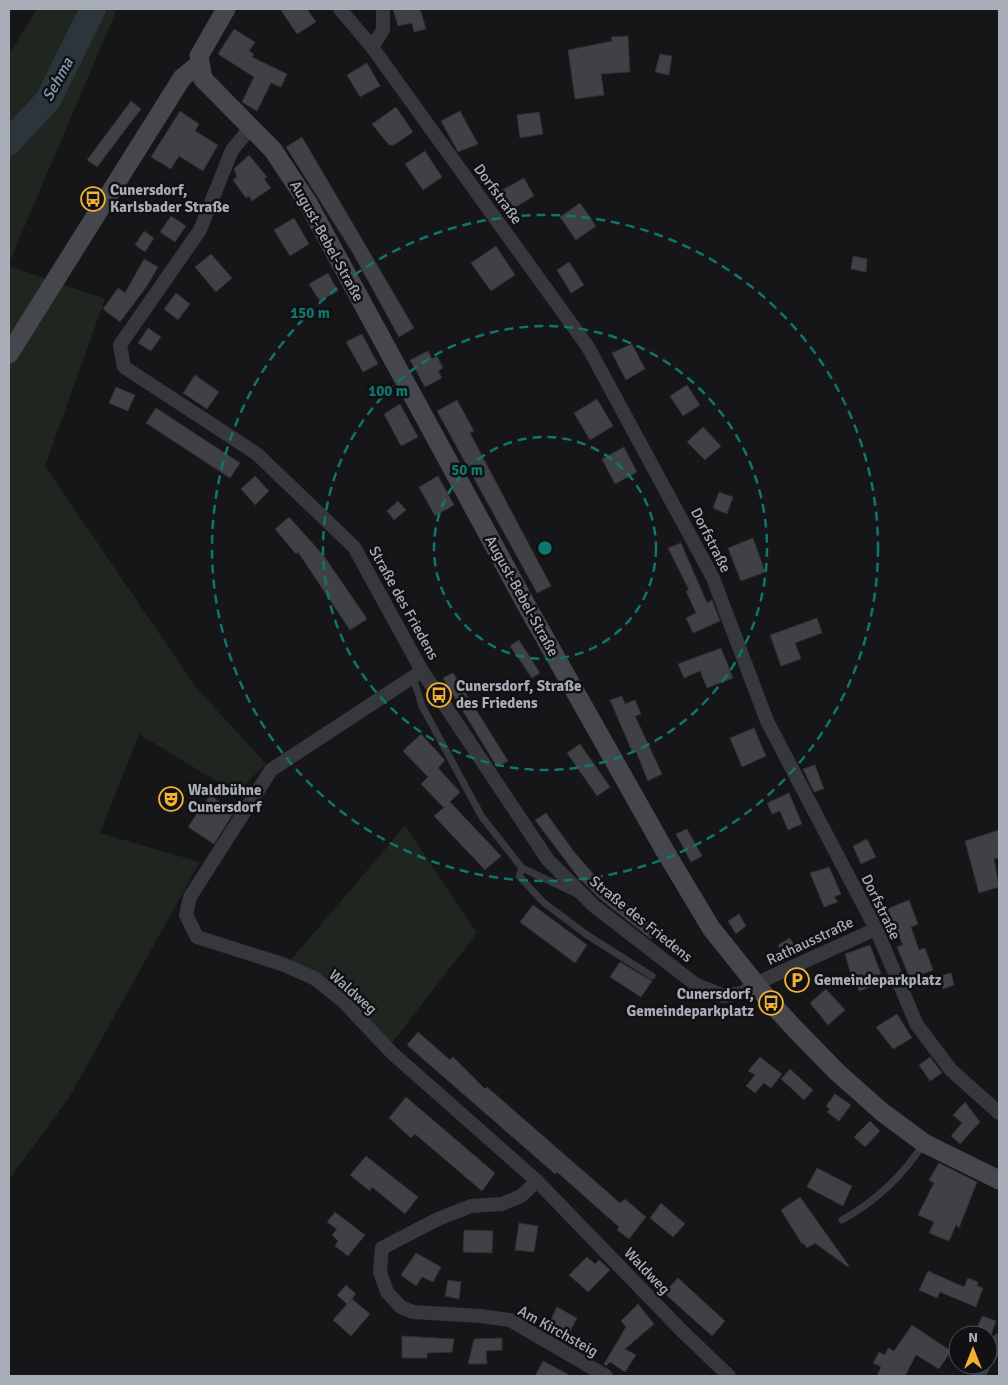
<svg xmlns="http://www.w3.org/2000/svg" width="1008" height="1385" viewBox="0 0 1008 1385" font-family="Signika,sans-serif">
<style>
.green{fill:#1e261f}
.lines{fill:none;stroke-linecap:round;stroke-linejoin:round}
.river{stroke:#2c353c;stroke-width:26}
.building{fill:#404145;stroke:#303034}
.lane{stroke:#37383d;stroke-width:7}
.street{stroke:#37383d;stroke-width:14}
.secondary{stroke:#45474d;stroke-width:19}
.ring{fill:none;stroke:#0f766e;stroke-width:2.5;stroke-dasharray:9 6}
.labels{text-anchor:middle;stroke-width:5;stroke-linejoin:round;paint-order:stroke}
.poi-label{font-size:15px;font-weight:bold;fill:#a8adb8;stroke:#111113;text-anchor:start}
.street-label{font-size:15px;fill:#a8adb8;stroke:#111113}
.water-label{font-size:16px;font-style:italic;fill:#7f9bb3;stroke:#111113}
.centre{fill:#0f766e;stroke:#111113;stroke-width:2.5}
.ring-label{font-size:15px;text-anchor:middle;font-weight:bold;fill:#0f766e;stroke:#111113;stroke-width:5;stroke-linejoin:round;paint-order:stroke}
</style>
<rect width="100%" height="100%" fill="#161618"/>
<g class="green">
<polygon points="37,9 117,9 9,263 9,55"/>
<polygon points="9,266 105,299 45,466 195,686 266,764 236,793 139,734 100,833 200,862 70,1096 9,1180"/>
<polygon points="405,826 477,933 391,1044 289,962"/>
</g>
<g class="lines">
<polyline class="river" points="9,142 48,100 93,9"/>
</g>
<g class="building">
<polygon points="280,9 307,9 316,22 297,34"/>
<polygon points="393,9 420,9 426,29 414,32 412,23 398,26"/>
<polygon points="234,29 255,42 249,51 254,54 252,57 287,74 281,87 271,83 257,111 242,102 254,77 218,54"/>
<polygon points="628,36 630,72 601,74 604,95 575,99 568,50 612,41 611,37"/>
<polygon points="660,54 672,56 669,75 655,72"/>
<polygon points="367,63 380,86 360,97 347,75"/>
<polygon points="131,101 141,109 97,167 87,160"/>
<polygon points="396,107 413,132 394,145 389,145 372,124"/>
<polygon points="180,111 199,124 195,131 218,145 203,171 179,156 171,169 151,157"/>
<polygon points="460,111 478,144 458,152 441,121"/>
<polygon points="539,112 543,134 520,138 517,115"/>
<polygon points="302,137 414,328 399,337 351,250 286,147"/>
<polygon points="425,151 442,177 423,190 405,164"/>
<polygon points="249,155 267,177 264,179 271,188 252,201 249,196 246,198 233,180 237,177 234,169"/>
<polygon points="524,178 534,196 509,211 499,192"/>
<polygon points="580,203 596,226 576,240 560,217"/>
<polygon points="171,216 186,226 175,242 160,232"/>
<polygon points="294,218 309,244 290,256 274,230"/>
<polygon points="144,231 154,238 145,252 135,245"/>
<polygon points="496,246 515,275 491,291 471,263"/>
<polygon points="211,254 232,278 216,292 195,267"/>
<polygon points="853,256 867,259 866,272 851,269"/>
<polygon points="144,259 158,267 147,286 120,322 103,309 118,288 125,293"/>
<polygon points="569,262 584,285 571,293 557,270"/>
<polygon points="328,273 338,291 320,301 309,284"/>
<polygon points="176,293 190,304 178,320 164,309"/>
<polygon points="148,328 161,337 151,351 138,343"/>
<polygon points="362,334 378,364 363,372 346,342"/>
<polygon points="632,344 645,369 626,380 612,353"/>
<polygon points="428,351 432,359 437,356 443,368 438,371 442,378 425,387 410,360"/>
<polygon points="195,375 219,392 207,409 183,393"/>
<polygon points="687,385 700,405 683,416 670,396"/>
<polygon points="116,387 135,395 128,411 109,403"/>
<polygon points="597,399 613,426 590,440 574,413"/>
<polygon points="457,400 474,431 470,433 551,586 537,593 437,411"/>
<polygon points="400,404 418,437 401,446 384,414"/>
<polygon points="156,408 240,463 230,478 146,423"/>
<polygon points="703,427 721,446 705,460 687,442"/>
<polygon points="624,447 637,472 615,484 602,459"/>
<polygon points="255,476 269,491 255,505 241,489"/>
<polygon points="438,476 454,505 435,516 419,487"/>
<polygon points="719,492 733,497 727,514 713,508"/>
<polygon points="398,501 406,510 394,520 387,511"/>
<polygon points="289,517 324,556 367,619 350,630 298,552 296,554 275,529"/>
<polygon points="753,538 765,572 741,581 728,548"/>
<polygon points="681,543 707,603 712,600 720,621 693,633 686,618 696,613 686,591 689,590 668,548"/>
<polygon points="817,618 822,633 795,643 801,659 781,666 770,635"/>
<polygon points="519,640 540,673 532,678 510,646"/>
<polygon points="721,648 733,678 707,688 700,671 684,678 678,664"/>
<polygon points="453,673 508,761 497,767 443,678"/>
<polygon points="622,696 625,704 635,700 641,714 635,716 662,774 648,781 635,749 632,751 610,700"/>
<polygon points="754,728 766,756 742,767 730,738"/>
<polygon points="421,734 445,760 438,768 460,792 450,802 501,856 485,870 434,816 446,806 444,808 421,784 428,777 403,751"/>
<polygon points="580,744 610,787 597,796 567,753"/>
<polygon points="815,765 824,789 814,792 803,769"/>
<polygon points="789,793 802,824 788,830 780,811 772,814 767,803"/>
<polygon points="210,795 234,812 214,844 188,827"/>
<polygon points="546,813 575,853 603,885 658,929 651,939 600,899 578,877 535,820"/>
<polygon points="687,829 702,856 691,862 676,834"/>
<polygon points="999,830 999,858 994,859 999,887 979,893 965,841"/>
<polygon points="867,839 876,857 861,864 853,846"/>
<polygon points="829,867 841,894 834,897 838,902 824,907 810,873"/>
<polygon points="909,900 918,924 911,927 919,950 925,948 933,970 910,979 897,947 903,945 887,909"/>
<polygon points="533,905 587,945 575,963 520,922"/>
<polygon points="739,914 746,926 736,934 728,921"/>
<polygon points="790,938 797,951 785,958 778,945"/>
<polygon points="870,945 884,982 859,991 853,974 851,975 845,954"/>
<polygon points="620,962 652,981 641,997 610,977"/>
<polygon points="951,973 954,985 943,989 939,976"/>
<polygon points="826,989 845,1010 828,1025 810,1003"/>
<polygon points="897,1014 912,1038 893,1049 876,1027"/>
<polygon points="418,1032 450,1060 453,1057 485,1089 487,1087 620,1203 625,1199 646,1217 629,1239 617,1230 619,1227 557,1172 555,1174 407,1045"/>
<polygon points="760,1057 782,1074 771,1088 764,1083 755,1093 746,1086 755,1075 748,1071"/>
<polygon points="930,1057 942,1073 930,1081 919,1065"/>
<polygon points="790,1069 813,1090 804,1100 781,1079"/>
<polygon points="835,1094 851,1105 839,1121 827,1112 830,1109 826,1106"/>
<polygon points="406,1097 495,1173 482,1191 415,1134 411,1138 389,1118"/>
<polygon points="965,1102 980,1122 960,1144 951,1136 962,1123 953,1115"/>
<polygon points="870,1121 880,1131 865,1147 854,1137"/>
<polygon points="366,1156 418,1197 405,1214 372,1187 370,1191 350,1175"/>
<polygon points="939,1163 977,1182 959,1228 956,1225 949,1241 929,1233 934,1222 918,1215 934,1183 929,1180"/>
<polygon points="817,1168 852,1186 843,1206 807,1187"/>
<polygon points="800,1197 849,1266 848,1267 815,1243 807,1248 803,1243 802,1244 781,1210"/>
<polygon points="661,1203 685,1224 673,1237 650,1218"/>
<polygon points="335,1212 365,1235 348,1256 335,1246 338,1241 332,1235 337,1229 327,1222"/>
<polygon points="519,1223 538,1226 534,1252 515,1250"/>
<polygon points="464,1230 493,1231 492,1253 463,1252"/>
<polygon points="416,1253 441,1267 433,1282 422,1277 416,1286 401,1275"/>
<polygon points="587,1257 595,1264 599,1260 610,1270 588,1292 569,1275"/>
<polygon points="928,1271 964,1287 968,1278 978,1282 977,1286 983,1288 976,1307 940,1292 937,1298 919,1290"/>
<polygon points="678,1278 725,1321 712,1336 664,1293"/>
<polygon points="448,1280 461,1282 459,1299 445,1296"/>
<polygon points="346,1285 356,1294 349,1302 352,1299 370,1314 351,1336 333,1320 347,1304 337,1295"/>
<polygon points="638,1304 654,1324 625,1349 636,1355 625,1372 610,1362 606,1366 604,1364 626,1327 621,1321"/>
<polygon points="557,1307 577,1318 567,1337 548,1326"/>
<polygon points="982,1316 996,1321 991,1335 974,1335"/>
<polygon points="912,1325 951,1351 939,1369 916,1355 905,1376 877,1376 881,1367 873,1363 879,1352 885,1355 888,1348 894,1351"/>
<polygon points="402,1336 454,1339 452,1352 427,1353 427,1358 402,1358"/>
<polygon points="502,1338 502,1350 486,1351 487,1364 468,1364 474,1339"/>
<polygon points="543,1361 571,1376 535,1376"/>
</g>
<g class="lines">
<g class="lane">
<polyline points="413,677 422,706 482,817 522,868 575,893"/>
<polyline points="522,868 519,876 543,902 587,935 652,976"/>
<path d="M842,1220c34,-19 61,-44 82,-77"/>
</g>
<g class="street">
<polyline points="340,9 372,47 588,347 713,578 767,721 876,929 917,1025 951,1070 999,1113"/>
<polyline points="372,47 383,30 383,9"/>
<polyline points="252,126 232,150 200,230 120,345 124,367 257,454 354,547 422,671 548,860 594,906 695,984 724,996 742,993 757,983 876,929"/>
<polyline points="422,671 271,770 190,897 186,915 197,937 282,964 314,978 343,1001 392,1053 537,1181 682,1331 729,1376"/>
<polyline points="537,1181 521,1196 502,1204 471,1206 438,1219 382,1248 380,1272 387,1292 401,1307 413,1312 481,1316 510,1320 606,1376"/>
<polyline points="988,1359 999,1340"/>
<polyline points="978,1376 984,1365"/>
</g>
<g class="secondary">
<polyline points="226,9 199,56 203,79 273,150 308,203 528,608 665,851 711,928 771,1003 796,1030 837,1072 882,1112 924,1143 999,1180"/>
<polyline points="9,354 182,78 199,64"/>
</g>
</g>
<g class="ring">
<circle cx="545" cy="548" r="111"/>
<circle cx="545" cy="548" r="222"/>
<circle cx="545" cy="548" r="333"/>
</g>
<defs>
<g id="bus-ring" transform="scale(1.25)"><circle r="9.5" fill="#111113" stroke="#f2b134" stroke-width="1.5"/><path d="M-5-6H5V4H4V6H2V4H-2V6H-4V4H-5ZM-3.5-4V0h7V-4ZM-3.5 1.2v1.5H-2V1.2ZM2 1.2v1.5H3.5V1.2Z" fill="#f2b134"/></g>
<g id="theatre-ring" transform="scale(1.25)"><circle r="9.5" fill="#111113" stroke="#f2b134" stroke-width="1.5"/><path d="M-5-5.5Q0-4 5-5.5V0Q5 5 0 6Q-5 5-5 0ZM-3.3-2.5H-1v1.5H-3.3ZM1-2.5H3.3v1.5H1ZM-2.8 1Q0 5.5 2.8 1Z" fill="#f2b134"/></g>
<g id="parking-ring" transform="scale(1.25)"><circle r="9.5" fill="#111113" stroke="#f2b134" stroke-width="1.5"/><path d="M-3.5-5.5H1a3.5 3.5 0 0 1 0 7H-1V5.5H-3.5ZM-1-3.4V-.6H.8a1.4 1.4 0 0 0 0-2.8Z" fill="#f2b134"/></g>
</defs>
<g fill-rule="evenodd">
<use href="#bus-ring" x="93" y="199"/>
<use href="#bus-ring" x="439" y="695"/>
<use href="#theatre-ring" x="171" y="799"/>
<use href="#parking-ring" x="797" y="980"/>
<use href="#bus-ring" x="771" y="1003"/>
</g>
<g class="labels">
<g class="poi-label">
<text x="110" y="195">Cunersdorf,<tspan x="110" dy="17">Karlsbader Straße</tspan></text>
<text x="456" y="691">Cunersdorf, Straße<tspan x="456" dy="17">des Friedens</tspan></text>
<text x="188" y="795">Waldbühne<tspan x="188" dy="17">Cunersdorf</tspan></text>
<text x="814" y="985">Gemeindeparkplatz</text>
<text x="754" y="999" text-anchor="end">Cunersdorf,<tspan x="754" dy="17">Gemeindeparkplatz</tspan></text>
</g>
<g class="street-label">
<text transform="translate(498 194) rotate(54)" y="5">Dorfstraße</text>
<text transform="translate(327 241) rotate(61)" y="5">August-Bebel-Straße</text>
<text transform="translate(711 540) rotate(63)" y="5">Dorfstraße</text>
<text transform="translate(522 596) rotate(61)" y="5">August-Bebel-Straße</text>
<text transform="translate(404 603) rotate(61)" y="5">Straße des Friedens</text>
<text transform="translate(881 907) rotate(64)" y="5">Dorfstraße</text>
<text transform="translate(641 919) rotate(39)" y="5">Straße des Friedens</text>
<text transform="translate(810 941) rotate(-25)" y="5">Rathausstraße</text>
<text transform="translate(353 992) rotate(42)" y="5">Waldweg</text>
<text transform="translate(647 1271) rotate(46)" y="5">Waldweg</text>
<text transform="translate(558 1331) rotate(29)" y="5">Am Kirchsteig</text>
</g>
<g class="water-label">
<text transform="translate(57 79) rotate(-61)" y="6">Sehma</text>
</g>
</g>
<circle cx="545" cy="548" r="8" class="centre"/>
<g class="ring-label">
<text x="310" y="318">150 m</text>
<text x="388" y="396">100 m</text>
<text x="467" y="475">50 m</text>
</g>
<rect width="1008" height="1385" fill="none" stroke="#a8adb8" stroke-width="20"/>
<g transform="translate(973 1350)"><circle r="24" fill="#111113" stroke="#4d4f55"/>
<path d="M0-4L9 19L0 12L-9 19Z" fill="#f2b134"/>
<text y="-8" font-size="14" font-weight="bold" text-anchor="middle" fill="#a8adb8">N</text>
</g>
</svg>
